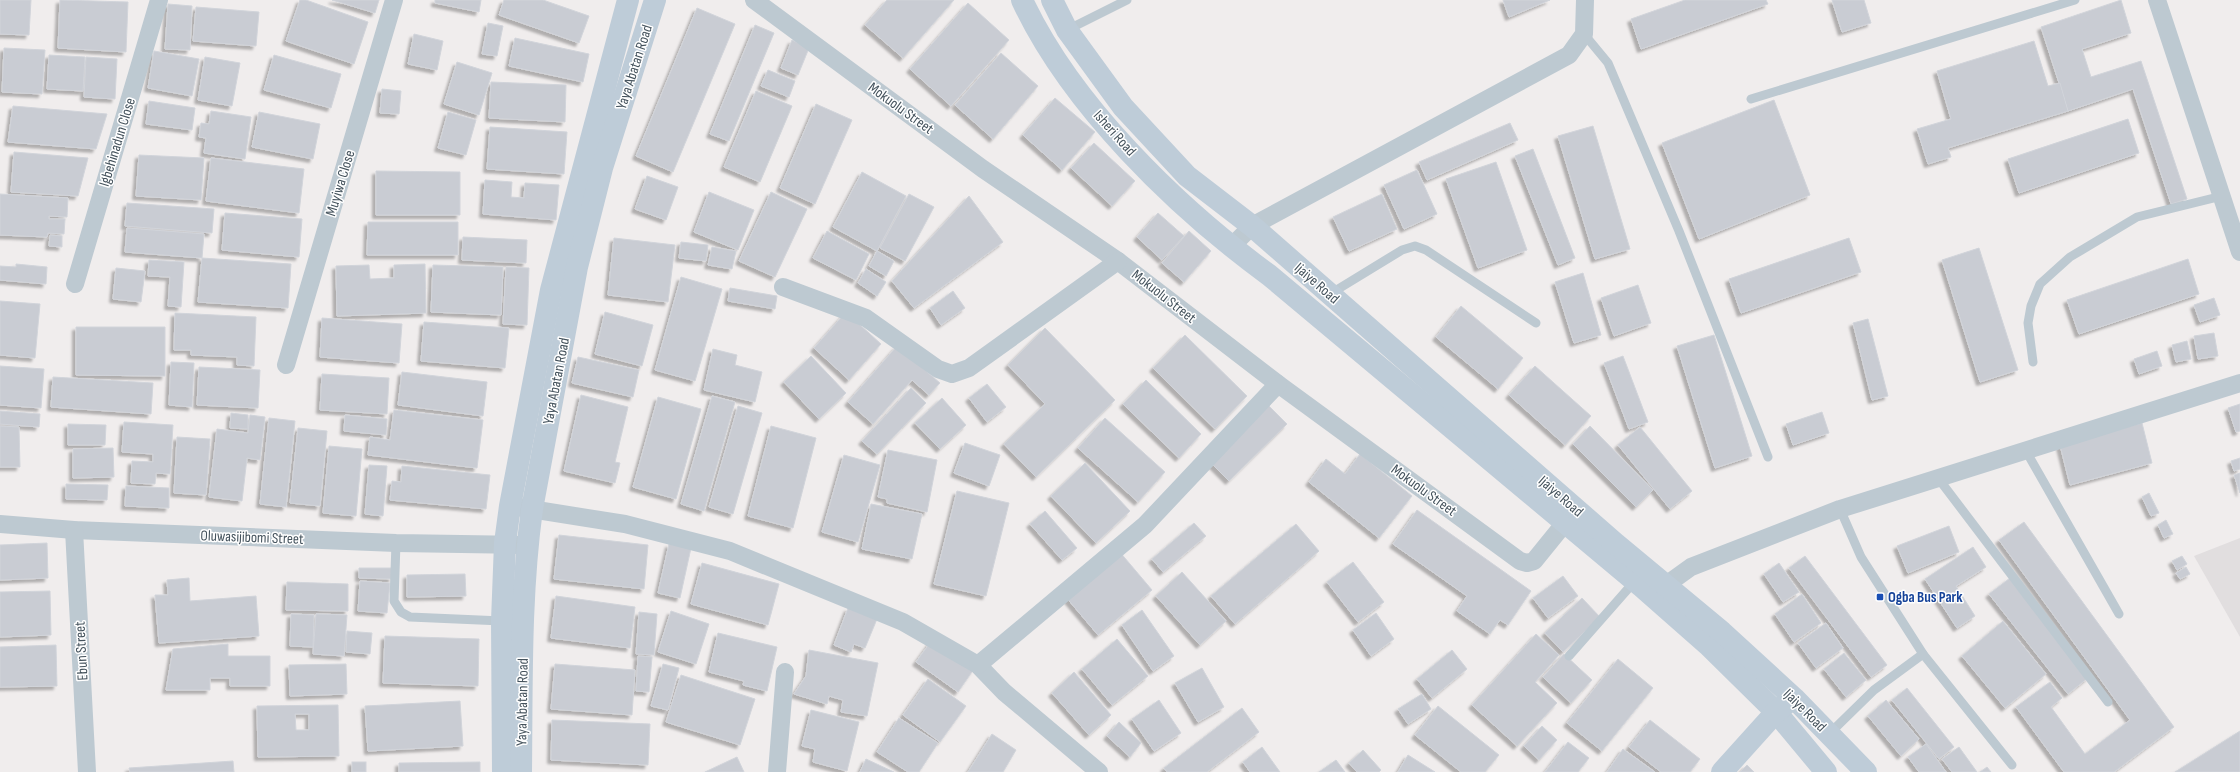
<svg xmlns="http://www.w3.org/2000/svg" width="2240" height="772" viewBox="0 0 2240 772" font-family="'Sofia Sans Condensed',sans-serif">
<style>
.education{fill:#e1dedf}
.building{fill:#c9ccd3;stroke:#d1d4da;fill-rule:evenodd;filter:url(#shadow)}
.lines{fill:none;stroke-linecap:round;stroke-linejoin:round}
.lane{stroke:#bdc9d1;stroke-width:9}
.street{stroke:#bdc9d1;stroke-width:18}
.secondary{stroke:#beccd8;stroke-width:22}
.transit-dot{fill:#1a4fb4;stroke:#fff;stroke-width:1.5}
.labels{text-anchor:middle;stroke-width:3;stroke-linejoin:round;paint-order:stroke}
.street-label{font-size:15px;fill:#44525c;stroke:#fff}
.transit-label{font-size:15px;font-weight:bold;fill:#164399;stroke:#fff;text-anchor:start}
</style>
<defs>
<filter id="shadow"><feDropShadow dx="-3.5" dy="3.5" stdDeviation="1" flood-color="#0004"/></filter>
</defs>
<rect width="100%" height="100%" fill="#f0eded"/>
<polygon class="education" points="2240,538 2240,637 2194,556"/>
<g class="building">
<polygon points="0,0 31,0 29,35 0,34"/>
<polygon points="60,0 128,2 126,52 58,48"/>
<polygon points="300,0 306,0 368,22 354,64 286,41"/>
<polygon points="332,0 379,0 375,13"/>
<polygon points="435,0 481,0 479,12 435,3"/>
<polygon points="504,0 543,0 589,16 579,43 499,15"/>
<polygon points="887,0 954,0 903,58 865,25"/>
<polygon points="1503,0 1550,0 1509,17"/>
<polygon points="1685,0 1766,0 1768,4 1641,49 1631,19"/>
<polygon points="1832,0 1864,0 1871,23 1842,32"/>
<polygon points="2121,0 2131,33 2082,49 2091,77 2141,61 2187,199 2171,204 2133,89 2068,111 2041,27"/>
<polygon points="968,3 1009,40 951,106 910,69"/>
<polygon points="168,4 192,6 190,50 165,49"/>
<polygon points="196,7 259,12 256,46 193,41"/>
<polygon points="697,8 735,24 673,172 636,156"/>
<polygon points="488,23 503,26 497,56 482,54"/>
<polygon points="755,25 774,33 729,141 710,134"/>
<polygon points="414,34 443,41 437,70 408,64"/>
<polygon points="515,38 589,54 583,82 509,66"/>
<polygon points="792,40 809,48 798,75 781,68"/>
<polygon points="2034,41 2048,86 2060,83 2068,111 1948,148 1951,157 1928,164 1917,129 1951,119 1937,71"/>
<polygon points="4,48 45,50 42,94 2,92"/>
<polygon points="154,51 199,59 192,96 148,88"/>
<polygon points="1001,53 1038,86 993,139 955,105"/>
<polygon points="49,55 85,57 83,91 47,89"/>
<polygon points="274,55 341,74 331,108 264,90"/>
<polygon points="86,57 117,59 115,99 84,97"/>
<polygon points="205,57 240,63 232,106 198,100"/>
<polygon points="457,62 492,73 479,115 444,104"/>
<polygon points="768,70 795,81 789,97 761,86"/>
<polygon points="491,82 566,85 565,122 489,118"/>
<polygon points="382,89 401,91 399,114 380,113"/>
<polygon points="756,91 792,106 760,182 724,167"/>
<polygon points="1055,98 1095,132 1062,170 1023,135"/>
<polygon points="1774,100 1810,195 1699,239 1662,143"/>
<polygon points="149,101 195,108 192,130 146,124"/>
<polygon points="816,104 852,120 815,204 780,188"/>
<polygon points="13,106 107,114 96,149 8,142"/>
<polygon points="211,111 251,117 245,159 204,153 206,138 199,137 201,123 209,124"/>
<polygon points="259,112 320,124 313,159 252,147"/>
<polygon points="448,112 476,120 466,155 438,148"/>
<polygon points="2128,119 2139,153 2019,193 2008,159"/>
<polygon points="1510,123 1518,140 1427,180 1419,162"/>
<polygon points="1593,126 1630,249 1595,259 1558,136"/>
<polygon points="490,127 567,132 564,174 487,169"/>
<polygon points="1094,143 1135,181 1112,206 1071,168"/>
<polygon points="1533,149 1575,258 1558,265 1515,156"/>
<polygon points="14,152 88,158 78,196 11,192"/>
<polygon points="139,155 204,158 201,200 136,196"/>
<polygon points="211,158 304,169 299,213 206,201"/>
<polygon points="1496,162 1527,250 1478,268 1446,179"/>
<polygon points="1417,170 1437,214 1404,229 1384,185"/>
<polygon points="376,171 460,172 460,215 376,215"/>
<polygon points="862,172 906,196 877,251 833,227"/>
<polygon points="647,176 678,187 666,220 635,209"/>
<polygon points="485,180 512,182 511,197 524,198 525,183 559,185 556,220 483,214"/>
<polygon points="709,192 754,210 738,250 694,232"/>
<polygon points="771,192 807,209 775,277 739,261"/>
<polygon points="0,194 68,198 67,217 49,216 49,219 65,219 64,234 48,233 47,237 0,235"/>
<polygon points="909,194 934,207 905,261 880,248"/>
<polygon points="1382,194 1397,229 1349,251 1333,217"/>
<polygon points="969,196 1003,242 914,308 892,281"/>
<polygon points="127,203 214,209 212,233 125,226"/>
<polygon points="225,213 302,219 299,257 222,250"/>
<polygon points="1158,213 1184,236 1162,260 1137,237"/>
<polygon points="368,222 458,222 458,255 367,255"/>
<polygon points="127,228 204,234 202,258 125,252"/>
<polygon points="827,231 869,254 856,280 813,258"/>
<polygon points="1189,231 1211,251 1184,282 1162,263"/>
<polygon points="50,235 62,236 62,247 49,246"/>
<polygon points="463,237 527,240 526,263 462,260"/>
<polygon points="614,238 675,245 668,302 608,295"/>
<polygon points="1849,238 1861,272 1741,313 1729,279"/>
<polygon points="681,242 708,245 706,261 679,258"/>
<polygon points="712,247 736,251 732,269 708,265"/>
<polygon points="1979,248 2018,370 1980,382 1942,260"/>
<polygon points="877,251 894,261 886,276 869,266"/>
<polygon points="202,258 291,264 288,308 198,302"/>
<polygon points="2188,259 2199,294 2079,334 2067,300"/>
<polygon points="149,260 184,262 181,307 168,306 170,277 148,276"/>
<polygon points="16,264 47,267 46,284 0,280 0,266 16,267"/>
<polygon points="425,264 426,313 337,316 336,266 369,265 370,279 394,278 394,265"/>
<polygon points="433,265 503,267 501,315 431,312"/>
<polygon points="506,267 529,268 527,325 503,324"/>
<polygon points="116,268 145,271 141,302 113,299"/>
<polygon points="866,269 886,282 877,296 858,283"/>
<polygon points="1583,273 1601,335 1574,343 1555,282"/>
<polygon points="681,277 722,289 695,381 655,370"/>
<polygon points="1638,285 1651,323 1614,336 1601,298"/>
<polygon points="730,288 777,296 775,309 728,301"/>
<polygon points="953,291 965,308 941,325 930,308"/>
<polygon points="2214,298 2220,315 2200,322 2194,305"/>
<polygon points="0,301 40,304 35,358 0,355"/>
<polygon points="1461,306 1523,358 1498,389 1436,337"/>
<polygon points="605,312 653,325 642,366 595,354"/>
<polygon points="846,312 881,344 849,380 814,348"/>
<polygon points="175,313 256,317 254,366 237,365 237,357 191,355 191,350 174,350"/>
<polygon points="322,318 402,324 399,363 320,357"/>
<polygon points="1868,319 1888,396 1872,400 1853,323"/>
<polygon points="424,322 509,328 505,368 421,361"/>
<polygon points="76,327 165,327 165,376 76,375"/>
<polygon points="1045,328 1115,400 1036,477 1004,444 1045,404 1008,365"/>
<polygon points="2214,333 2218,356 2198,359 2194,336"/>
<polygon points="1185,335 1247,396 1215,429 1153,368"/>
<polygon points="1714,335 1752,456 1715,468 1677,346"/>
<polygon points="2187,341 2191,359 2176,362 2172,345"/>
<polygon points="897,346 940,383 929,395 912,380 873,424 848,402"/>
<polygon points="713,349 737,355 735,365 762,372 755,402 704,390"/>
<polygon points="2157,351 2162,366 2139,374 2134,359"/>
<polygon points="811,356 846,393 819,419 784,382"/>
<polygon points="1623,356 1648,422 1629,429 1604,363"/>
<polygon points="578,357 639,370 633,397 572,383"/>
<polygon points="171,362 194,363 192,407 169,405"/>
<polygon points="0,366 44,369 41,408 0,405"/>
<polygon points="1535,366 1591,416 1565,445 1509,395"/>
<polygon points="199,367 260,370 258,408 197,405"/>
<polygon points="402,372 487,382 483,416 398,405"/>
<polygon points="322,374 389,378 387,414 320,410"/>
<polygon points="53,377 153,383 151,414 51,407"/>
<polygon points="1146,380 1201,434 1179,458 1123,404"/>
<polygon points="987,384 1006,407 987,422 969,398"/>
<polygon points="911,388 926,403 877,454 862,441"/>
<polygon points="581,395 628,407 615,462 620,463 615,483 564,471"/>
<polygon points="712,396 735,402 704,511 681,504"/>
<polygon points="658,397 701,409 676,499 633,487"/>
<polygon points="942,398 966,425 940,449 915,423"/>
<polygon points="1266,403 1287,424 1229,481 1209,461"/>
<polygon points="2240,404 2240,431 2236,432 2228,408"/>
<polygon points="738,406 762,413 733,514 709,507"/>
<polygon points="394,410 483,420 477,468 368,455 370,437 390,440"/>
<polygon points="0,411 40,414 39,427 0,424"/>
<polygon points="1822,412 1829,433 1793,445 1786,424"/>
<polygon points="231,413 248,415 248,429 230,428"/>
<polygon points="250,415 265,417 260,460 247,458 242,501 209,497 217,429 248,433"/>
<polygon points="345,415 387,419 386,435 344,431"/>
<polygon points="269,418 295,421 286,507 260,504"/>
<polygon points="1105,418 1165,472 1138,502 1078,448"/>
<polygon points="124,422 173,425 170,474 156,473 155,484 131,483 132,461 153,462 153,454 122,452"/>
<polygon points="2142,423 2152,463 2070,485 2060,445"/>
<polygon points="68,424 106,425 105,445 68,445"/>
<polygon points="0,426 19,427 20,467 0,467"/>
<polygon points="771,426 816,438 793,528 748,516"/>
<polygon points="1590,426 1653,490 1636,507 1573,444"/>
<polygon points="1640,427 1692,491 1670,509 1618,445"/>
<polygon points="298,428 327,431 320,506 290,503"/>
<polygon points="177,437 210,439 206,495 174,493"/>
<polygon points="965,443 1000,455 989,486 954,473"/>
<polygon points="329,446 362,449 356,516 323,513"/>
<polygon points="113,448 114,477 73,478 73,449"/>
<polygon points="888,450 937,460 927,512 887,503 887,499 878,497"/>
<polygon points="1360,454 1412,496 1379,538 1309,482 1326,459 1345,474"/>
<polygon points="844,455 880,465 858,542 822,532"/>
<polygon points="2240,458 2240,469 2234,471 2231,461"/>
<polygon points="1085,463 1130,511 1096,543 1051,496"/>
<polygon points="369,465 387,466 383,516 365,514"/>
<polygon points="402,466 490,475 486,509 390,500 392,481 401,482"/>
<polygon points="2240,473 2240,493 2234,475"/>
<polygon points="66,484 108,485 107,500 66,499"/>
<polygon points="126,486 169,488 169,508 125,506"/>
<polygon points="957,491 1009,503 986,596 934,584"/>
<polygon points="2149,493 2159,513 2151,516 2142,497"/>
<polygon points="871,504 922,514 912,559 862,549"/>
<polygon points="1417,510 1531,591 1508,625 1500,620 1490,634 1457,611 1467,596 1393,544"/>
<polygon points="1045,511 1077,548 1062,560 1030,524"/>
<polygon points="2166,520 2173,534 2164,538 2158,525"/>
<polygon points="2024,522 2174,727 2114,772 2064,772 2016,707 2050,682 2062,698 2051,707 2085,754 2130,720 1999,540"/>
<polygon points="1194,523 1206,536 1163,572 1152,559"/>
<polygon points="1296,524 1319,551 1235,624 1211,596"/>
<polygon points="1949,526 1959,552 1908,573 1897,546"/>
<polygon points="559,535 648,545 644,589 554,579"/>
<polygon points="47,543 48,578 0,580 0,545"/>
<polygon points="669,544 691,548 680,598 658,593"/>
<polygon points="1973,547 1986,567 1956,586 1975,616 1957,628 1925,579"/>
<polygon points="1119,551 1152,590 1098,635 1065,596"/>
<polygon points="1805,556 1887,665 1871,677 1789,568"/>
<polygon points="2182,556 2187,564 2177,570 2172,561"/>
<polygon points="1353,562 1384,602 1358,622 1327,582"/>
<polygon points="702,563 779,584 768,625 691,604"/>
<polygon points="1779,563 1799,592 1783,602 1764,574"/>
<polygon points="2186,567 2190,574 2180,579 2176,573"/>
<polygon points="359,568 392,568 392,579 359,578"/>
<polygon points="1182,572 1226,621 1200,645 1156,596"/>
<polygon points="465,574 466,596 407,597 407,575"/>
<polygon points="1563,576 1578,596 1548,618 1533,598"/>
<polygon points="189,578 190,601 256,596 259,636 159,643 155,595 168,595 167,580"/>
<polygon points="2010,578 2089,677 2068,694 1989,594"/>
<polygon points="360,581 390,583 387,613 358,611"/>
<polygon points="287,582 348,584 348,611 286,610"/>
<polygon points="50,591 51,635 0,637 0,592"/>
<polygon points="1802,594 1821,623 1794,642 1775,614"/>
<polygon points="556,596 635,607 630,648 551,638"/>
<polygon points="1582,598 1600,617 1563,652 1545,633"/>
<polygon points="848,608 877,619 865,648 854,644 851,652 834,645"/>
<polygon points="1142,610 1174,656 1153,671 1122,625"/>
<polygon points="671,611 709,624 696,664 658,652"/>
<polygon points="639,612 657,614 654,655 636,654"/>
<polygon points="1376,613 1394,639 1371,656 1353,630"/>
<polygon points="291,614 314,615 313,647 290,646"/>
<polygon points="316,614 347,615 344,656 313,654"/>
<polygon points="2003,621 2046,674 2005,708 1962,656"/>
<polygon points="1826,623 1843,648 1816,668 1798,643"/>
<polygon points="347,631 372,633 370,654 346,652"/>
<polygon points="718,633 777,647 767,691 743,685 744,681 709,672"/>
<polygon points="1536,634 1559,655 1535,682 1557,703 1517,746 1472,705"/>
<polygon points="385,636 479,639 478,686 383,683"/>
<polygon points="1117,639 1148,676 1112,705 1082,669"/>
<polygon points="932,640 974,669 958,692 916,662"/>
<polygon points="228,644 228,656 270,656 270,686 230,686 230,678 210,678 210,690 166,690 173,649"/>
<polygon points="56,645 57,686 0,687 0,647"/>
<polygon points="809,650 878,663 867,716 841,712 843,700 829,696 827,704 794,694 806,676"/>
<polygon points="1452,650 1467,669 1432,698 1417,679"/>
<polygon points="1844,653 1866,680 1846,697 1824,669"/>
<polygon points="1564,654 1592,680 1571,703 1543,677"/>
<polygon points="638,656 652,657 649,692 636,691"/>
<polygon points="1618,659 1653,688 1602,751 1567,723"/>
<polygon points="346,664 347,694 290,696 289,665"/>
<polygon points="555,664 635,670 632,715 551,709"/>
<polygon points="663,664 679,668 668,710 651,706"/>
<polygon points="1202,668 1224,707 1198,722 1175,683"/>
<polygon points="1074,672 1111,715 1089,735 1052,693"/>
<polygon points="681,675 755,699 740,745 666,722"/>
<polygon points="928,679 966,706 940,742 903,715"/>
<polygon points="1907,688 1954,747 1939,759 1892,700"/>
<polygon points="1422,694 1431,709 1408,724 1398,709"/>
<polygon points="1159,700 1181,733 1154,751 1132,719"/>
<polygon points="1886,700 1919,739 1901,756 1868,716"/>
<polygon points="460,701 463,746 368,751 365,706"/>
<path d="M338,705l1,51 -81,1 -1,-51zM295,714h14v16h-13z"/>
<polygon points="1438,706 1499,755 1485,772 1461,772 1415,735"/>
<polygon points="1242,708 1259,732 1207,772 1167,772 1164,768"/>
<polygon points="811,710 859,722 847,771 813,762 815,749 802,746"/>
<polygon points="899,718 938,743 919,772 908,772 877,752"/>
<polygon points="552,720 650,724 648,765 551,760"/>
<polygon points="1650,720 1700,759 1690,772 1661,772 1629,747"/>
<polygon points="1119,722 1141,743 1130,757 1107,736"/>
<polygon points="1542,726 1557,740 1539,760 1524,746"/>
<polygon points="2240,731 2240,772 2175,772"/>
<polygon points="992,734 1016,750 1003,772 968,772"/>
<polygon points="1568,742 1589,758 1578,772 1545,772"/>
<polygon points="1926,744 1946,772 1919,772 1908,757"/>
<polygon points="1262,747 1280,772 1250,772 1243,762"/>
<polygon points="1959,747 1977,772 1952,772 1942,759"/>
<polygon points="1623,749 1655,772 1607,772"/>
<polygon points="1363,750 1381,770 1379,772 1357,772 1349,763"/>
<polygon points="1408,755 1435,772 1398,772"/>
<polygon points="737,757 744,772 705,772"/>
<polygon points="866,759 894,772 860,772"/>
<polygon points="1336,760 1345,772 1319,772"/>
<polygon points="233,761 234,772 130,772 129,768"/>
<rect x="352" y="762" width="14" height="10"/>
<polygon points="480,762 480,772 399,772 399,763"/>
<polygon points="1747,765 1754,772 1740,772"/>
<polygon points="1987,767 1991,772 1980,772"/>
</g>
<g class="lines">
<g class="lane">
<polyline points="1067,30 1127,0"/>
<polyline points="1584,34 1608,63 1679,231 1768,457"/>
<polyline points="1751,99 2075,0"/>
<polyline points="1330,294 1402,250 1415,246 1426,250 1536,323"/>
<polyline points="2033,362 2028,323 2031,306 2040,284 2070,257 2137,217 2222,196"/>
<polyline points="2026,451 2119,614"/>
<polyline points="1938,478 2108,702"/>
<polyline points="1840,509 1861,557 1923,654 2012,765"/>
<polyline points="396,543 394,601 401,612 410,617 502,621"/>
<polyline points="1569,656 1634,582"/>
<polyline points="1829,734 1874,690 1923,654"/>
</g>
<g class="street">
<polyline points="754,0 983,169 1118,261 1278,384 1520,561 1527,563 1534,561 1564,524"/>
<polyline points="2157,0 2240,252"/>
<polyline points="1231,247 1252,226 1569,55 1584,34 1585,0"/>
<polyline points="75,284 159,0"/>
<polyline points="783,287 866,318 938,369 952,374 969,368 1118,261"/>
<polyline points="286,365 394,0"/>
<polyline points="518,507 625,524 730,551 903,622 978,665 1004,692 1099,772"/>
<polyline points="0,524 74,530 396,543 519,545"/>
<polyline points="74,530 87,772"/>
<polyline points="1657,595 1666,585 1691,567 1840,509 2240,383"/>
<polyline points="978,665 1145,525 1278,384"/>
<polyline points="777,772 785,672"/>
</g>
<g class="secondary">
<path d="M1022,0c49,105 154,207 247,275l372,311 67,59 68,67 50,60"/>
<polyline points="1052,0 1067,30 1123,107 1187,176 1252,226 1616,544 1722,632 1794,698 1866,772"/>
<polyline points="503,772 502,621 505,543 510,506 551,290 628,0"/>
<path d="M521,772c1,-87 -1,-176 11,-263l45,-242 25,-99 53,-168"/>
<polyline points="1722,772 1776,712 1787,703"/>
</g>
</g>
<rect class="transit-dot" x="1876" y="593" width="8" height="8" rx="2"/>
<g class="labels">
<g class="street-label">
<text transform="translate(634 67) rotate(-72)" y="5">Yaya Abatan Road</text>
<text transform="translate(901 108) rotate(36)" y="5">Mokuolu Street</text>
<text transform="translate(1115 133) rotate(48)" y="5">Isheri Road</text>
<text transform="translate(117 142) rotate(-73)" y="5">Igbehinadun Close</text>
<text transform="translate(340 183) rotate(-73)" y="5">Muyiwa Close</text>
<text transform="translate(1317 283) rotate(41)" y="5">Ijaiye Road</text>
<text transform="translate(1164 296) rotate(38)" y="5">Mokuolu Street</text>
<text transform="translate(556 381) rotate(-79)" y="5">Yaya Abatan Road</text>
<text transform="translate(1424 490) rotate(36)" y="5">Mokuolu Street</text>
<text transform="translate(1561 496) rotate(41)" y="5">Ijaiye Road</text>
<text transform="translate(252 537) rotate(2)" y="5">Oluwasijibomi Street</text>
<text transform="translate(81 651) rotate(-93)" y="5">Ebun Street</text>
<text transform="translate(522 702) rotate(-89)" y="5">Yaya Abatan Road</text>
<text transform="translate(1805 710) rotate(45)" y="5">Ijaiye Road</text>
</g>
<g class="transit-label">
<text x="1888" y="602">Ogba Bus Park</text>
</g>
</g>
</svg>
